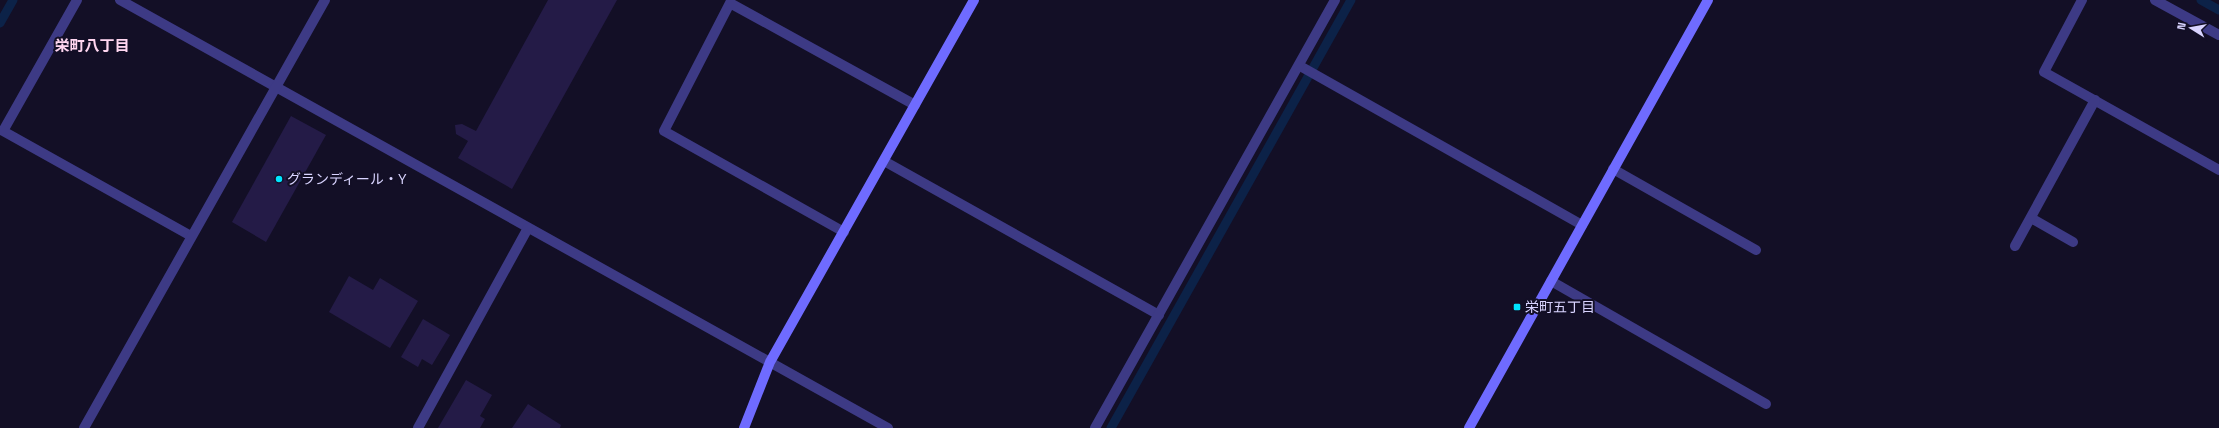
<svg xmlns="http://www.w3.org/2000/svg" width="2219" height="428" viewBox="0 0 2219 428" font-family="'Space Grotesk','Noto Sans JP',sans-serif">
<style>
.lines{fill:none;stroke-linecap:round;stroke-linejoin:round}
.stream{stroke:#0c2248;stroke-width:9}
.building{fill:#241b47}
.lane{stroke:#3d3a85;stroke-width:10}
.street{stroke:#3d3a85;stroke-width:10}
.secondary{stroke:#6f6bff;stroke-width:10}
.poi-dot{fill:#00e5ff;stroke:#130f26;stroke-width:1.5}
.labels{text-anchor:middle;stroke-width:4;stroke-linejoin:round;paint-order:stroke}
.poi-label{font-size:14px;fill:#d9d4ff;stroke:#130f26;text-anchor:start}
.neighbourhood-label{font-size:15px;font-weight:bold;fill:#ffd6f0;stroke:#130f26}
</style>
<rect width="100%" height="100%" fill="#130f26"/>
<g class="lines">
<g class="stream">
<polyline points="2201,0 2219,10"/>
<polyline points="0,23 13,0"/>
<polyline points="1111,428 1351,0"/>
</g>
</g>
<g class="building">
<polygon points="548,0 617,0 512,189 458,158 468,141 456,134 455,125 462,124 476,131"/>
<polygon points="291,116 326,135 266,242 232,222"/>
<polygon points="349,276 373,290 380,278 418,301 390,348 329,312"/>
<polygon points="423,319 450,335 432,365 422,359 418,367 401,357"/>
<polygon points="466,380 492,395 480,416 485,419 480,428 438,428"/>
<polygon points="528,404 561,425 560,428 512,428"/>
</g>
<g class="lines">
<g class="lane">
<polyline points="77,0 3,131 191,236"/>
<polyline points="2082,0 2044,72 2219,170"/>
<polyline points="884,161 1159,315"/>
<polyline points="1613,169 1756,250"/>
<polyline points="2031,218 2073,242"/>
<polyline points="844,232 664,131 730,3 915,105"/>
<polyline points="2015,246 2095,100"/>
<polyline points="1551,281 1766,404"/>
</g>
<g class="street">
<polyline points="120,0 888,428"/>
<polyline points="2155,0 2219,35"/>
<polyline points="1300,66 1582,225"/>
<polyline points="84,428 325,0"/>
<polyline points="418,428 528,228"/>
<polyline points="1095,428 1335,0"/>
</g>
<g class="secondary">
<polyline points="744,428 770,362 974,0"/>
<polyline points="1469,428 1708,0"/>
</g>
</g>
<g class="poi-dot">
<circle cx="279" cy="179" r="4"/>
<rect x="1513" y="303" width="8" height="8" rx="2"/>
</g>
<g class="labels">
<g class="poi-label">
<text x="287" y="184">グランディール・Y</text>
<text x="1525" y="312">栄町五丁目</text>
</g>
<g class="neighbourhood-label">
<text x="92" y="51">栄町八丁目</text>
</g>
</g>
<g transform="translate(2191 28) rotate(281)" stroke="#130f26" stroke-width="3" paint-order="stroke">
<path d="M0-3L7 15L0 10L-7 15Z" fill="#d9d4ff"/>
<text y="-6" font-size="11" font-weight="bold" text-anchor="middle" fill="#d9d4ff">N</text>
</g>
</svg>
